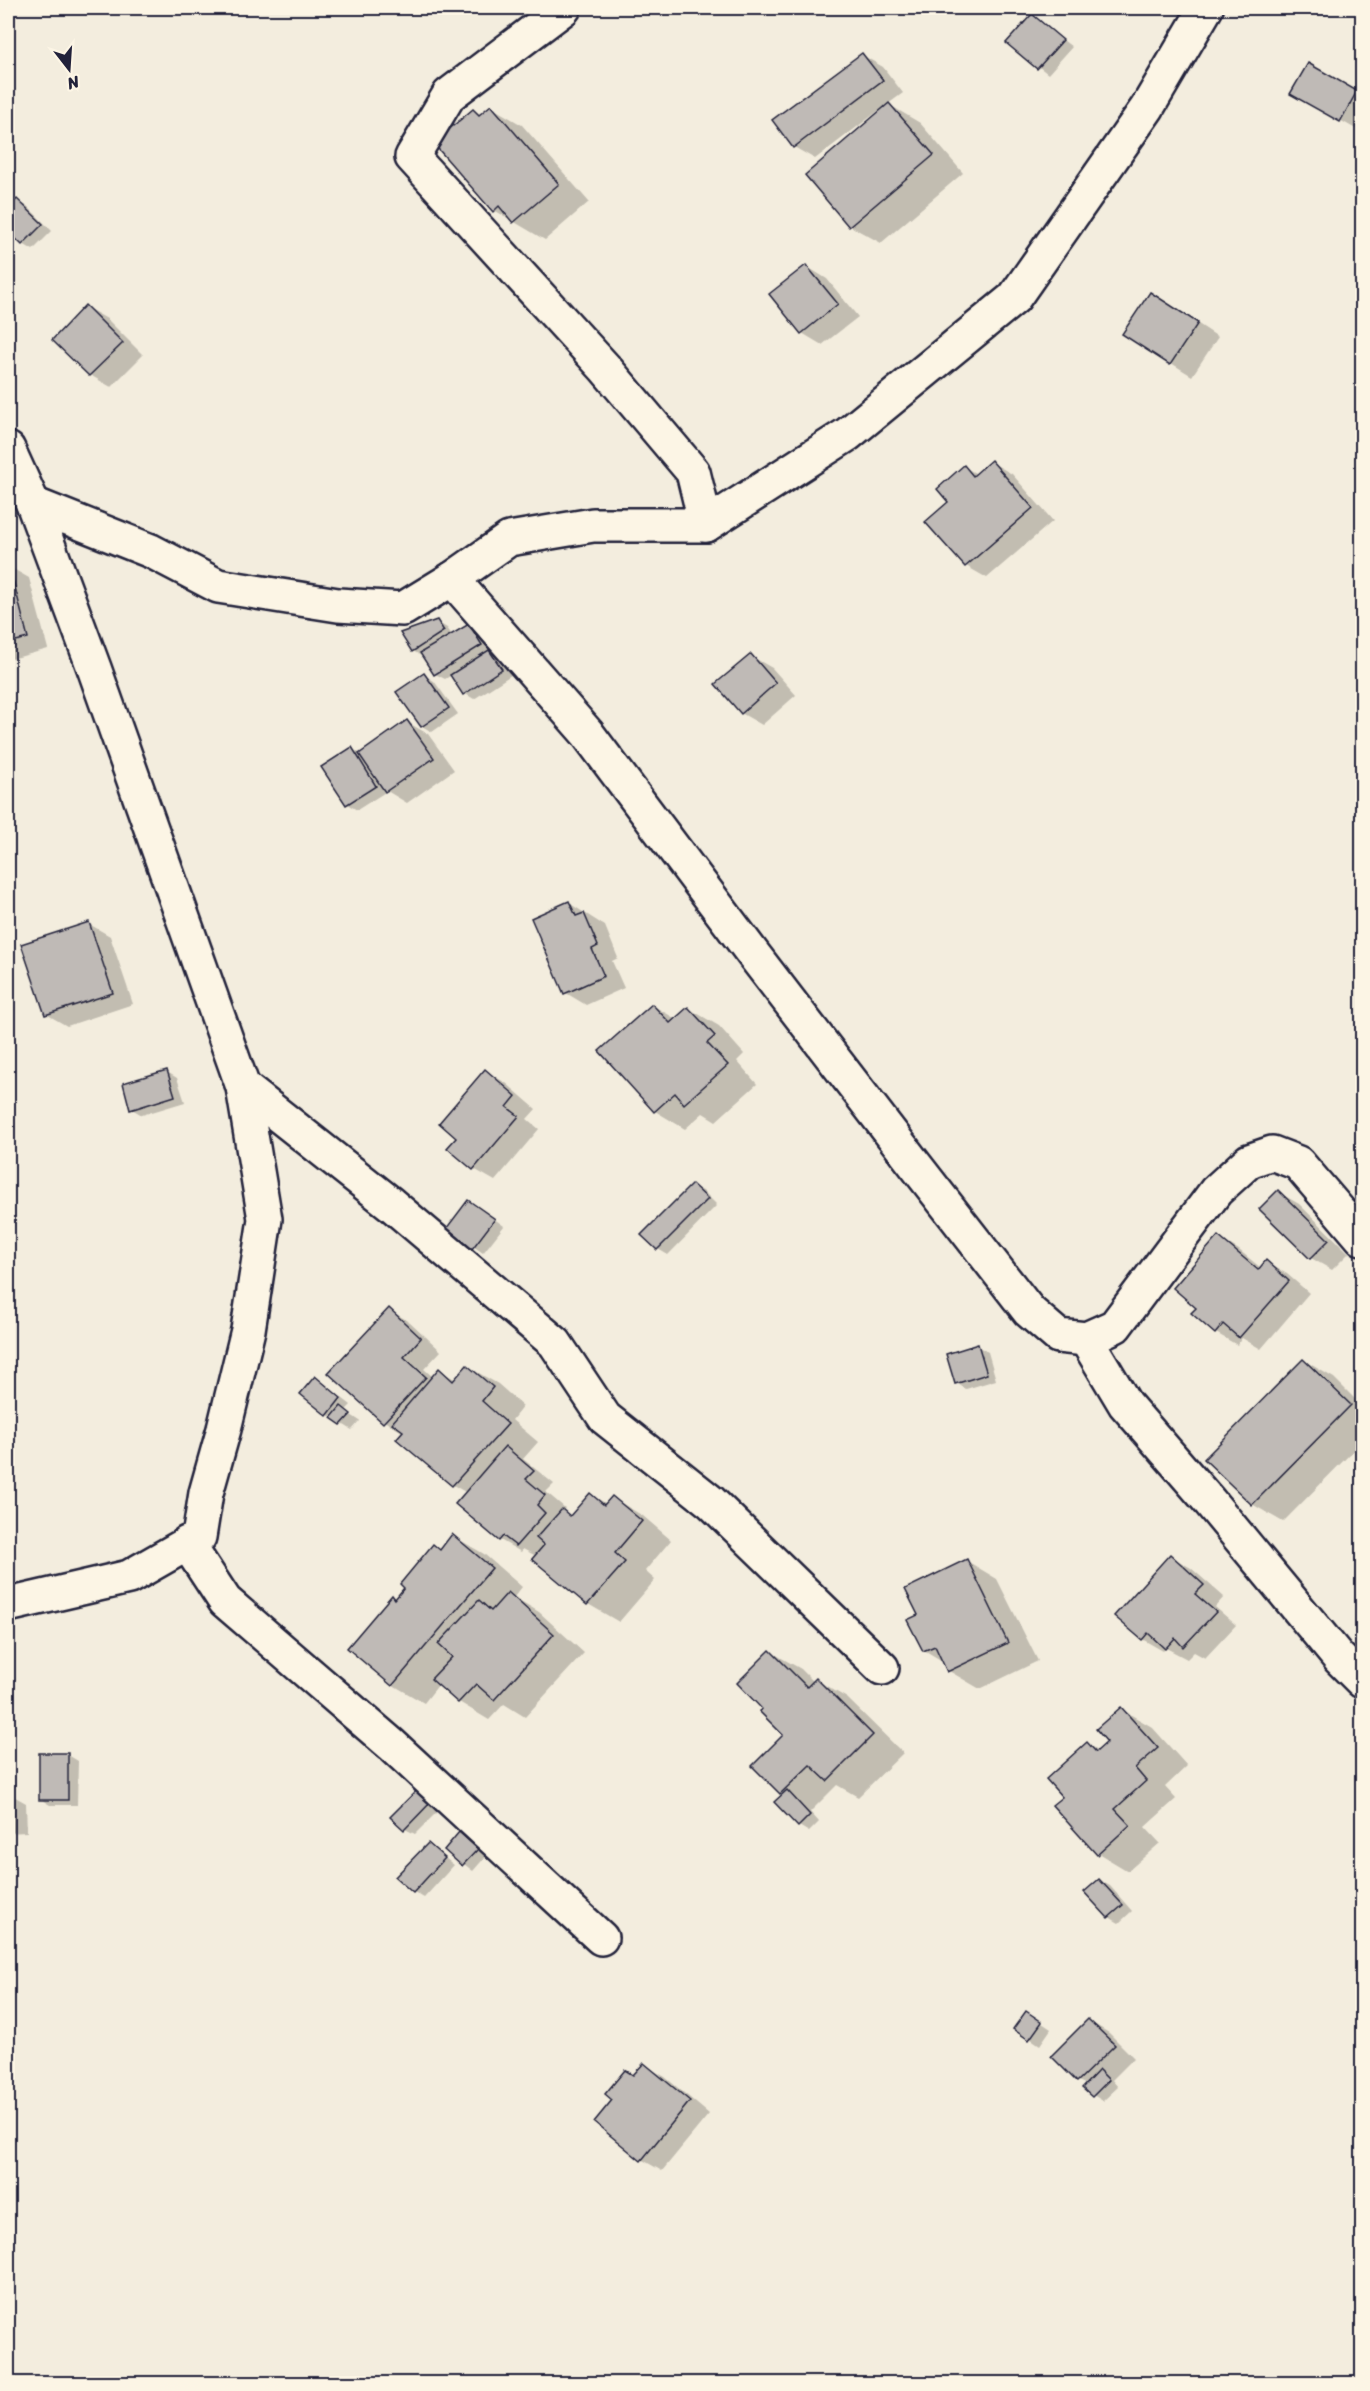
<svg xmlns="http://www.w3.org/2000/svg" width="1370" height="2391" viewBox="0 0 1370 2391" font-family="Sriracha,sans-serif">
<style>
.shadow{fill:#0003}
.building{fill:#bfbab6;stroke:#22223b;stroke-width:1.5}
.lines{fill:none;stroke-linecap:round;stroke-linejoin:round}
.street-casing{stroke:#22223b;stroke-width:38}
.street{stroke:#fcf5e5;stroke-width:33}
</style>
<rect width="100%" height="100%" fill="#f3edde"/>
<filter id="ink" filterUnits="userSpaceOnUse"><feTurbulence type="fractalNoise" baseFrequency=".0167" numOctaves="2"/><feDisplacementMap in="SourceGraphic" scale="12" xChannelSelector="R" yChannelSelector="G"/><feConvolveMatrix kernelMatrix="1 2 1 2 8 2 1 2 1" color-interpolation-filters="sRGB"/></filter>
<g filter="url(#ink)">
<g class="shadow">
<polygon points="1032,16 1072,47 1048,74 1009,43"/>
<polygon points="862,55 883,67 903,93 888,104 920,123 963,173 881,243 850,226 880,113 878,111 815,159 794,147"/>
<polygon points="1308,65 1362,96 1361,132 1292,93"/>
<polygon points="491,107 522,125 589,202 545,240 494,210 474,110 482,115"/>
<polygon points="17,201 27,206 52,231 33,250 23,244 8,229 8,210"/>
<polygon points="806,266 827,279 858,317 822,345 802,333"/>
<polygon points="1171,306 1218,337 1192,376 1124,334"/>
<polygon points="86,307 107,319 143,355 111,387 90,375 54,340"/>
<polygon points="991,462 1012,474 1053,521 987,578 966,566 950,502 964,467 977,474"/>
<polygon points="8,566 29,578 48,649 8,660"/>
<polygon points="437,622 447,628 452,635 469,626 479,631 491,651 490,652 499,657 511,675 474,699 464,693 452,675 445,679 435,674 423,657 413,651"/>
<polygon points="751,656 772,668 796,695 762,725 741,713"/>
<polygon points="424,675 434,681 458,714 432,732 422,726"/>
<polygon points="407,722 428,734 454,770 407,803 387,791 357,810 347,804 352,749 361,754"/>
<polygon points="569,903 605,926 618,958 612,961 624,988 586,1005 566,993"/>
<polygon points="89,924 110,936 133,1004 67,1026 46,1014"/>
<polygon points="652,1005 676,1019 688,1008 719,1026 744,1054 737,1061 757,1084 716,1121 703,1113 685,1129 655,1111"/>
<polygon points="485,1071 506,1083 536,1109 527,1119 539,1129 495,1181 474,1169 458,1137"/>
<polygon points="167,1072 177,1078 185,1102 142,1115 132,1109"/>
<polygon points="693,1186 703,1191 717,1205 668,1255 658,1249"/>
<polygon points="1278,1192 1299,1204 1349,1253 1332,1270 1311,1258 1261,1209"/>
<polygon points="478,1207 504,1226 483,1253 448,1229"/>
<polygon points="1219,1238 1239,1250 1261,1268 1266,1262 1287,1274 1309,1293 1261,1349 1242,1338 1237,1345 1216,1333 1193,1313 1198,1308"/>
<polygon points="389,1310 410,1322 441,1351 424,1369 433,1377 439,1370 456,1380 468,1367 498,1384 523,1406 512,1420 538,1442 523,1459 554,1484 546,1492 565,1508 563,1511 572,1517 591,1495 607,1504 613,1498 643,1516 671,1540 645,1571 655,1580 619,1622 588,1604 534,1559 536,1556 523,1549 521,1552 500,1540 457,1504 467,1493 453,1485 404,1433 384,1421"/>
<polygon points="977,1346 988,1352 996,1380 966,1389 956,1383"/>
<polygon points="1303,1360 1334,1378 1362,1406 1362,1442 1283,1522 1252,1504"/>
<polygon points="316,1378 351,1405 345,1411 360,1421 352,1430 328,1415"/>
<polygon points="453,1536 484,1554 522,1587 514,1597 539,1612 584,1653 525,1717 504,1704 489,1720 459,1702 439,1684 424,1703 393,1685 349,1648 392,1597 397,1600 434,1546 441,1550"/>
<polygon points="1170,1556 1191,1568 1224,1597 1215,1607 1236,1625 1205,1658 1194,1652 1187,1659 1166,1648 1163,1651 1142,1639"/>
<polygon points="967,1561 997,1579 1038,1661 980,1689 949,1671 944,1662 924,1650 920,1616"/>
<polygon points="771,1652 801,1669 814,1682 816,1680 847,1698 903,1753 858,1797 837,1785 810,1812 819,1822 809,1832 799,1826 784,1794 781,1793 785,1735"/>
<polygon points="1121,1709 1152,1727 1187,1766 1165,1787 1176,1799 1145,1827 1160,1843 1128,1871 1098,1853 1064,1797 1087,1744 1100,1751 1109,1742"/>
<polygon points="68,1755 78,1761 77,1805 50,1805 40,1799"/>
<polygon points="419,1790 441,1808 415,1834 405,1829"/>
<polygon points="8,1793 26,1803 27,1832 8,1833"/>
<polygon points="460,1834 487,1855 473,1871 446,1850"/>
<polygon points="428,1845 454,1865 424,1898 414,1892"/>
<polygon points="1099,1880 1110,1886 1132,1911 1119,1923 1109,1917"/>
<polygon points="1036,2019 1051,2029 1040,2045 1016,2029"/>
<polygon points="1089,2021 1109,2033 1134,2058 1112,2080 1118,2087 1103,2101 1093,2095 1087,2085 1078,2081"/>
<polygon points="644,2065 665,2077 709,2114 662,2171 641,2159 634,2077"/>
</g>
<g class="building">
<polygon points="1032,14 1063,40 1037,69 1006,43"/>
<polygon points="862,53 883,80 793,148 772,120"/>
<polygon points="1308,63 1357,91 1340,122 1290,94"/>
<polygon points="889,103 934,155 849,227 805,175"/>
<polygon points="491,105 559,184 513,223 499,206 493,212 433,143 473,109 479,115"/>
<polygon points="17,199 43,224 22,245 8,231 8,208"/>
<polygon points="806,265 838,304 801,334 769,294"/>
<polygon points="1150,292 1198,323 1170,365 1122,334"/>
<polygon points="85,305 123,343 89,376 52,340"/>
<polygon points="991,460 1033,508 965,567 925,522 948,502 937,489 964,465 973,476"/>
<polygon points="9,564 28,638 8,643 8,564"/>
<polygon points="437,620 444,631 412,652 400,633"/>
<polygon points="469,624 482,645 434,675 420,653"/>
<polygon points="489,650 502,669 463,695 450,675"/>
<polygon points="751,654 776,683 741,714 715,684"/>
<polygon points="424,673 449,708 421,727 396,692"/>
<polygon points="407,720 434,758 385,792 359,754"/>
<polygon points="352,747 376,786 346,805 321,767"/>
<polygon points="569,901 576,916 584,913 598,946 592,949 604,976 564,994 531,918"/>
<polygon points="89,922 113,993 45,1015 21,944"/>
<polygon points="652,1004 670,1023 688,1007 715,1036 707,1043 728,1065 684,1104 675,1093 654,1112 599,1051"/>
<polygon points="485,1069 516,1096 507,1107 519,1116 473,1170 447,1148 456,1138 439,1123"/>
<polygon points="167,1070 175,1096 130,1110 123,1083"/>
<polygon points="692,1184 708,1199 657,1250 641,1235"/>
<polygon points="1278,1190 1329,1240 1310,1259 1259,1209"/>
<polygon points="468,1200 495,1219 472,1249 446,1229"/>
<polygon points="1218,1236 1258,1270 1266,1260 1289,1281 1239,1338 1223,1324 1215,1334 1191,1313 1196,1308 1173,1288"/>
<polygon points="389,1308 421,1338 404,1357 426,1377 383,1423 328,1373"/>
<polygon points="978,1344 987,1374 955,1384 946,1354"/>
<polygon points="1303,1359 1351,1405 1252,1505 1204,1459"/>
<polygon points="467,1365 493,1387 482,1401 508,1424 452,1486 396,1439 403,1431 392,1423 439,1368 453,1381"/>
<polygon points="315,1376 341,1398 327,1416 300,1394"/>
<polygon points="341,1406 351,1414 341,1425 331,1418"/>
<polygon points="505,1446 534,1471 526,1479 545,1495 537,1505 545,1513 516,1546 503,1536 499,1541 455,1504"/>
<polygon points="590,1493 604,1505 612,1496 642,1521 615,1553 625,1562 587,1605 532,1559 544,1545 536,1538 562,1509 570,1516"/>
<polygon points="452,1534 492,1568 392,1686 347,1648 392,1595 395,1599 404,1588 400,1584 433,1544 440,1550"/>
<polygon points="1170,1554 1204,1585 1195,1594 1216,1612 1183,1647 1175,1638 1165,1649 1148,1633 1142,1640 1114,1616"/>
<polygon points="967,1559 1008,1643 947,1672 935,1646 923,1651 907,1620 918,1615 905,1589"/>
<polygon points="508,1592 554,1634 494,1700 476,1684 458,1703 431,1679 452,1657 438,1644 479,1600 491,1611"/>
<polygon points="770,1650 807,1687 816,1678 873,1735 827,1781 810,1765 780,1794 752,1766 783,1735 759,1711 762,1709 737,1683"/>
<polygon points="1121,1707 1158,1748 1135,1768 1146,1781 1115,1809 1130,1825 1097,1855 1052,1805 1062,1797 1046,1779 1087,1742 1096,1752 1107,1742 1096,1729"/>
<rect x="39" y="1753" width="29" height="47"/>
<polygon points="419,1788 432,1801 404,1830 390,1817"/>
<polygon points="787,1790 810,1815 798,1827 774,1802"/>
<polygon points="459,1832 478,1849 462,1866 444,1850"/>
<polygon points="428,1843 445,1858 413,1893 395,1877"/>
<polygon points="1099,1879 1123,1905 1108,1918 1084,1892"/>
<polygon points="1026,2011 1042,2022 1029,2040 1013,2029"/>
<polygon points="1088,2019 1115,2045 1077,2082 1051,2056"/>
<polygon points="644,2063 690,2101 641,2161 594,2122 612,2100 605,2094 625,2070 633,2075"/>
<polygon points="1099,2070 1109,2080 1092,2097 1082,2088"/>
</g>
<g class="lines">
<g class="street-casing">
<g id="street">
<polyline points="564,8 449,95 412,157 605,368 693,472 706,525"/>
<polyline points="8,449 33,504 94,668 243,1087 265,1219 248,1330 224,1429 206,1493 199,1537 129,1577 8,1605"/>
<polyline points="33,504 151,551 218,586 338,605 403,609 452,579 509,539 593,525 706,525 848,434 1014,298 1147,108 1206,8"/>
<polyline points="452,579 587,733 753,954 916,1166 1029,1311 1058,1336 1086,1339 1115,1326 1216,1191 1249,1161 1272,1153 1298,1163 1362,1238"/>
<polyline points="243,1087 391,1204 555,1343 605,1418 711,1502 882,1668"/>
<polyline points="1086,1339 1125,1404 1210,1502 1339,1658 1362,1681"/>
<polyline points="187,1543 225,1601 392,1745 601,1938"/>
</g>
</g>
<use href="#street" class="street"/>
</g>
</g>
<rect width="1370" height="2391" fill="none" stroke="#fcf5e5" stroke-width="30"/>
<rect x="15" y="15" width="1340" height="2361" fill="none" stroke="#22223b" stroke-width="2" filter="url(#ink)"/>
<g transform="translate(69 69) rotate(163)" stroke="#fcf5e5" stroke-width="4.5" paint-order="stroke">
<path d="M0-4.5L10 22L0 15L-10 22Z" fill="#22223b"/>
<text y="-9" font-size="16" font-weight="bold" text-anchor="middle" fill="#22223b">N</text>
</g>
</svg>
